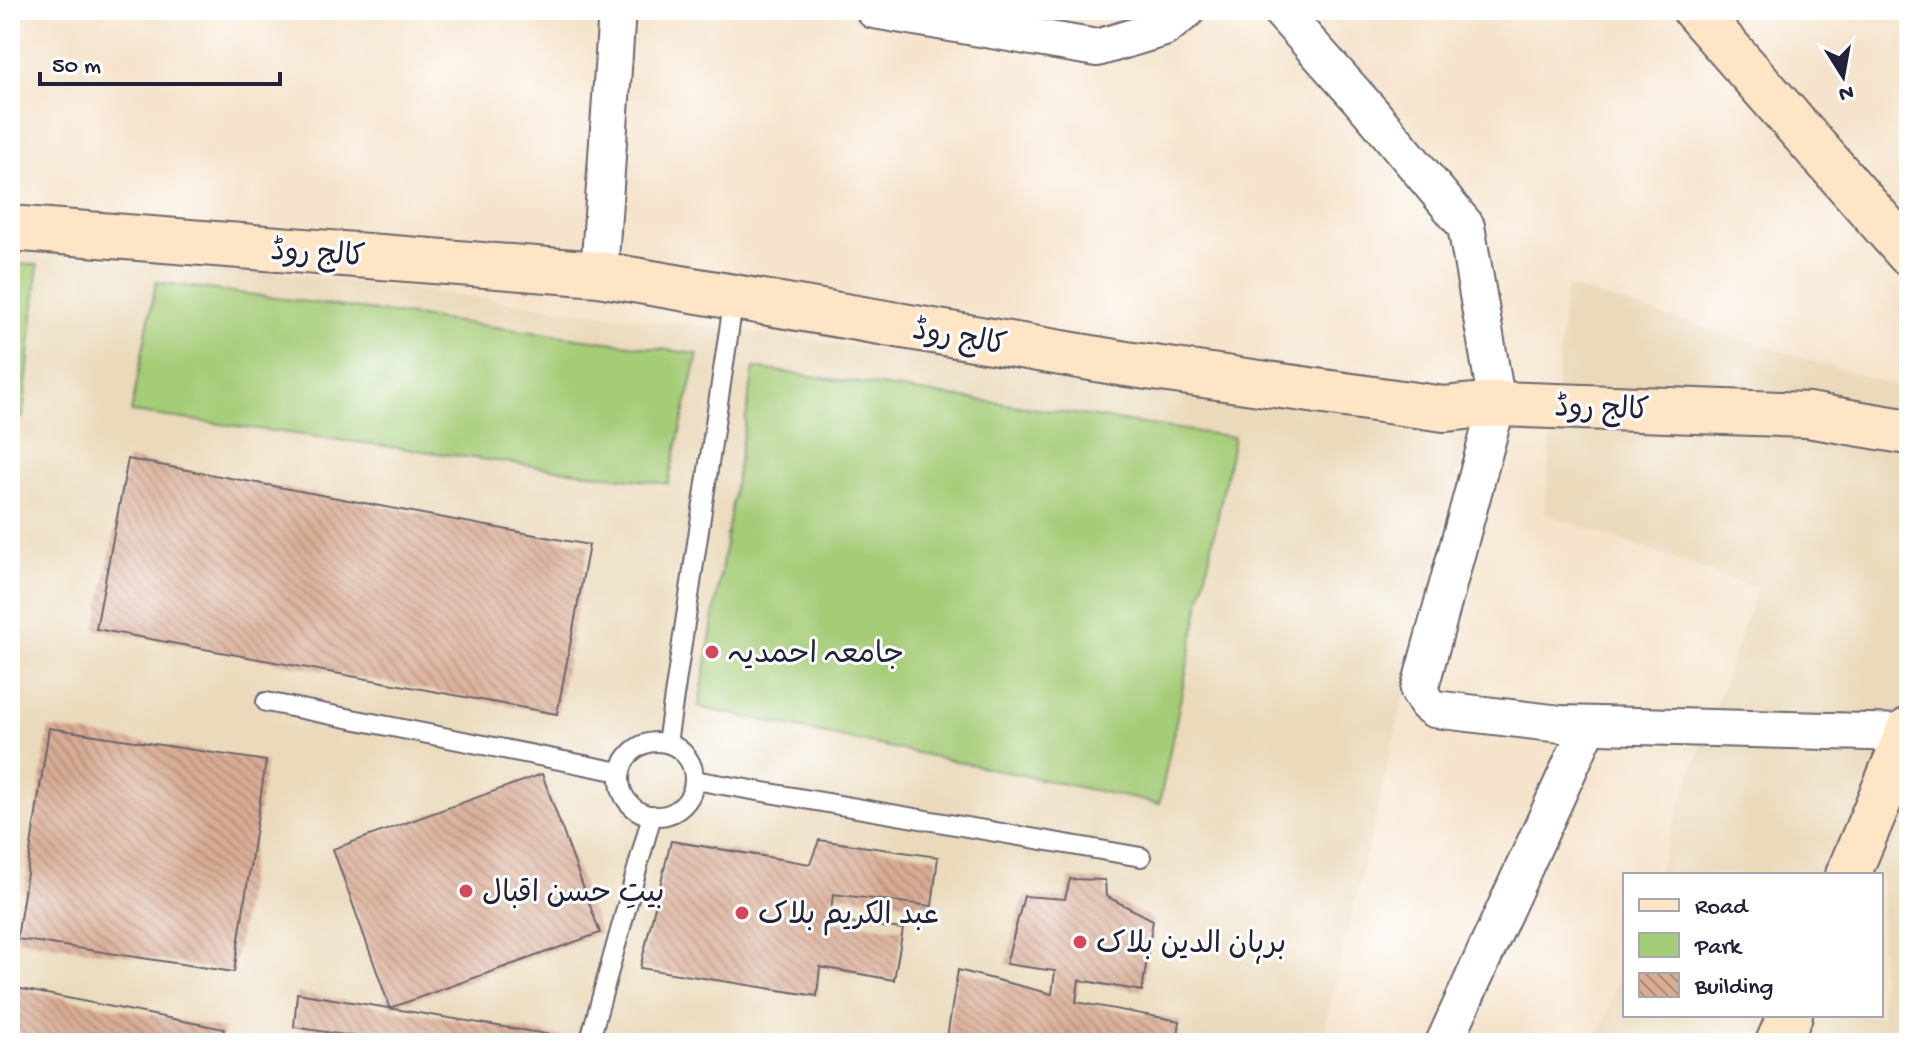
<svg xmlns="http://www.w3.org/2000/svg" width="1919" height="1053" viewBox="0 0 1919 1053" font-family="'Gochi Hand','Playpen Sans Arabic',sans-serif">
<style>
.built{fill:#ead9ba}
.green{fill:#a5cc77;stroke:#647759;stroke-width:2}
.building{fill:url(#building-back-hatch)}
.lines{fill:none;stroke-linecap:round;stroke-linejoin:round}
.lane-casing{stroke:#6c666d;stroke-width:22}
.street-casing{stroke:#6c666d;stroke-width:40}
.secondary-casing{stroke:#6c666d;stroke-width:48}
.lane{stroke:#fff;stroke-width:18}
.street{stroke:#fff;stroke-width:36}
.secondary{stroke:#fee5c5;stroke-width:44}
.poi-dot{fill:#d1495b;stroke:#fff;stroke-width:3}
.labels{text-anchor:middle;stroke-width:6;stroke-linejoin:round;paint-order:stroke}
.street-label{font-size:30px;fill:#22223b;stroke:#fff}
.poi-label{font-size:30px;fill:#22223b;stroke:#fff;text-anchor:start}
</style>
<defs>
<pattern id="building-back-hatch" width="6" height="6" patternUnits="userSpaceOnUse" patternTransform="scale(2)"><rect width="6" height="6" fill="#d9ac94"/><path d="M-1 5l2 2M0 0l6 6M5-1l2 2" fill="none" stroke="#b08c7a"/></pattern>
</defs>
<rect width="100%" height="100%" fill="#fff"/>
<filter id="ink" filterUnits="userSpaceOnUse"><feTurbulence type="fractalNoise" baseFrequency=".0125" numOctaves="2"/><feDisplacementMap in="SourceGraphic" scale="16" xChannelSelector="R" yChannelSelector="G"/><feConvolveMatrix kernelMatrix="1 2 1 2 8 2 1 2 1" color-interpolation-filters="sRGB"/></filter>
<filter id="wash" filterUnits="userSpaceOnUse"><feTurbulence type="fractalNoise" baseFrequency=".006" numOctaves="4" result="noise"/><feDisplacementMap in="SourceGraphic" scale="32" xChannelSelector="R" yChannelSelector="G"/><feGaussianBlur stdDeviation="1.8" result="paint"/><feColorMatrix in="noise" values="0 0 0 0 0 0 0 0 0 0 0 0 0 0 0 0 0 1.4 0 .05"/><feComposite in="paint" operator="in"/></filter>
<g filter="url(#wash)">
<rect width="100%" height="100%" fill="#f5e3cb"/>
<g class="built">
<polygon points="10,244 65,245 1469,425 1321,1043 10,1043"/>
<polygon points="1566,286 1909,390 1909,1043 1596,1043 1625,962 1625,1015 1881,1015 1881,875 1656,875 1757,588 1544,513"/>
</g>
<g class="green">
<polygon points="10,264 38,265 23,418 10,417"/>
<polygon points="156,282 698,354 668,484 131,412"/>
<polygon points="754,368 1234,437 1159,804 699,707"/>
</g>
<g id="blocks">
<g class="building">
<polygon points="128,459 589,545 557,714 96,629"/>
<polygon points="49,728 266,761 234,972 17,939"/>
<polygon points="542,774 600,933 390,1008 333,849"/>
<polygon points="819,840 938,857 932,906 833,894 830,921 903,929 894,980 820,967 817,996 640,968 671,841 810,864"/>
<polygon points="1070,879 1105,880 1106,896 1153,920 1142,991 1079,980 1076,1002 1180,1021 1177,1043 946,1043 958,970 1052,994 1055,971 1006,964 1024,896 1065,899"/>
<polygon points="11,987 224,1029 221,1043 10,1043"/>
<polygon points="297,993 577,1039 576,1043 395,1043 294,1027"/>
</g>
</g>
</g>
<g filter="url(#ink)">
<use href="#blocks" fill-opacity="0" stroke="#6c666d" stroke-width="2"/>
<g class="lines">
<g class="lane-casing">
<g id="lane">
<polyline points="266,702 620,772"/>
<circle cx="657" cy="779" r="37"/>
<polyline points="667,743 734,297"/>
<polyline points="694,780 1141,857"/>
<polyline points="589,1043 652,815"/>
</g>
</g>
<g class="street-casing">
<g id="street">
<polyline points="874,10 1097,48 1164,28 1187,10"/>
<polyline points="1280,10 1371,112 1466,226 1497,404 1419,691 1427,704 1434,709 1561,724 1908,733"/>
<polyline points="599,274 617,10"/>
<polyline points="1444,1043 1589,725"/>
</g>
</g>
<g class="secondary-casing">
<g id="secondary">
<polyline points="1695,10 1909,254"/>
<polyline points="10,228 599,274 1126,364 1444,409 1497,404 1808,415 1909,432"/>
<polyline points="1848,875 1909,730"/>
<polyline points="1778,1043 1790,1015"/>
</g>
</g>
<use href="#lane" class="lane"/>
<use href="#street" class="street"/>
<use href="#secondary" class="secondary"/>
</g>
</g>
<g class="poi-dot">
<circle cx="712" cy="652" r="8"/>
<circle cx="466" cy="891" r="8"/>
<circle cx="742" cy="913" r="8"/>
<circle cx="1080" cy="942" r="8"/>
</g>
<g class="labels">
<g class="street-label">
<text transform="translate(318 252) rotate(4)" y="10">کالج روڈ</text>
<text transform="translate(960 336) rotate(10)" y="10">کالج روڈ</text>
<text transform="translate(1602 407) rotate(2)" y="10">کالج روڈ</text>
</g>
<g class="poi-label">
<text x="728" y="662">جامعہ احمدیہ</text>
<text x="482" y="901">بیتِ حسن اقبال</text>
<text x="758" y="923">عبد الکریم بلاک</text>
<text x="1096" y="952">برہان الدین بلاک</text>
</g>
</g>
<rect width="1919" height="1053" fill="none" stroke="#fff" stroke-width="40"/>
<rect x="1623" y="873" width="260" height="144" fill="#ffffff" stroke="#a7a7b1" stroke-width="2"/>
<rect x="1639" y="899" width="40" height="12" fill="#fee5c5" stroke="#a7a7b1" stroke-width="2"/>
<text x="1695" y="913" font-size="24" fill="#22223b">Road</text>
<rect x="1639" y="933" width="40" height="24" fill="#a5cc77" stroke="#a7a7b1" stroke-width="2"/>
<text x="1695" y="953" font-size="24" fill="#22223b">Park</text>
<rect x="1639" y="973" width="40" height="24" fill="url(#building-back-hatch)" stroke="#a7a7b1" stroke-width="2"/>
<text x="1695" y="993" font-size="24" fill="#22223b">Building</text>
<g transform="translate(1843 76) rotate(169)" stroke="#ffffff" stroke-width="6" paint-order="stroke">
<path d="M0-6L14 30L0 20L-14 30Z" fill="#22223b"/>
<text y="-12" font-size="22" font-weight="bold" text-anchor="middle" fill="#22223b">N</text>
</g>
<path d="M40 72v12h240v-12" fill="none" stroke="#22223b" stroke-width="4"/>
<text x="52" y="72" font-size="24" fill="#22223b" stroke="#ffffff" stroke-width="6" paint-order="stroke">50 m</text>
</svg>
